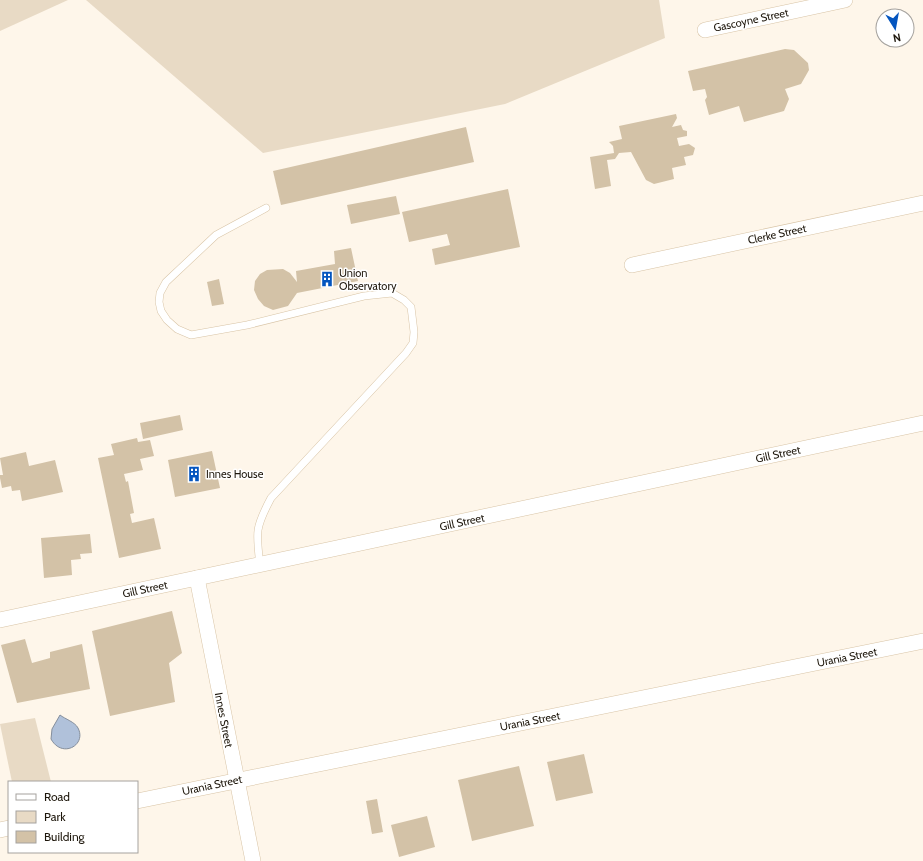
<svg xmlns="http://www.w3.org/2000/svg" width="923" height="861" viewBox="0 0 923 861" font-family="Cabin,sans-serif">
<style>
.green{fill:#e8dac5}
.water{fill:#b0c1da;stroke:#848e9c}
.building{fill:#d3c2a7}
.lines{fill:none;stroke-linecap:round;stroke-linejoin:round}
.lane-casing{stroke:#d8c4a6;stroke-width:8}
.street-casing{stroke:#d8c4a6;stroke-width:16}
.lane{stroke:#fff;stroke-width:7}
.street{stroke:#fff;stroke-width:15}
.labels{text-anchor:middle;stroke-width:3;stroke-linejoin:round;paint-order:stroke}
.street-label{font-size:11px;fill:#1e170c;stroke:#fff}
.poi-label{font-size:11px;fill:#1e170c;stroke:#fff;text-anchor:start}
</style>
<rect width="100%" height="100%" fill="#fef6ea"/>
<g class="green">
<polygon points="0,0 68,0 0,31"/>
<polygon points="86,0 659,0 665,38 505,104 263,153"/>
<polygon points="35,718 51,782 12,782 0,724"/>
</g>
<path class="water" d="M60,715c5,4 15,7 18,13 9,17 -16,31 -27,11l1,-10z"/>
<g class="building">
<polygon points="785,49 794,50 808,63 809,70 801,84 785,89 789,99 784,111 744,122 739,106 709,115 705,100 707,97 705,89 693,91 688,71"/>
<polygon points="676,114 677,118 672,127 681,125 683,130 687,131 687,136 677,138 679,146 689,144 695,148 693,155 684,157 686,165 672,168 674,179 654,184 646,180 631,152 619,153 615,159 607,160 611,186 595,189 590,157 614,153 613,146 609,142 622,139 619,126"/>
<polygon points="466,127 474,162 281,205 273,171"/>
<polygon points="508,189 520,247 435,265 432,249 450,245 447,234 409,242 402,212"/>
<polygon points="396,196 400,214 351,224 347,205"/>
<polygon points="351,248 358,281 297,293 288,306 273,310 264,306 258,299 254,290 255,281 260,274 267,270 283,269 290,273 297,282 296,271 335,264 334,251"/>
<polygon points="219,279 224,304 212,306 207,282"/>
<polygon points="180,415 183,430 143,439 140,423"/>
<polygon points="137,438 138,442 150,440 154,456 140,459 143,470 124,474 126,482 128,481 134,513 130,514 132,523 154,518 161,549 119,558 98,458 114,455 111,444"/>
<polygon points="212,451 220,488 175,497 168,460"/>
<polygon points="26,452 29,466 55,460 63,492 22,501 20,490 12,491 11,486 2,488 0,478 0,475 3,475 0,458"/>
<polygon points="90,534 92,553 80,554 81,559 71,560 72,575 44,578 41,538"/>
<polygon points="172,611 182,653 169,663 175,702 110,716 92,631"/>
<polygon points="25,639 32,663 50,658 50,652 82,644 90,689 17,703 1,645"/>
<polygon points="584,754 593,793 556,801 547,762"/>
<polygon points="519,766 534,826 472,841 458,780"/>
<polygon points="377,799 383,832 372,834 366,801"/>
<polygon points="427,816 435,847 399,857 391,825"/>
</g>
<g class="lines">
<g class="lane-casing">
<path id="lane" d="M260,565c-4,-33 -5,-37 11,-67l135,-145 7,-10 1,-11 -3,-25 -7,-7 -12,-7 -28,3 -117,29 -56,10 -14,-6 -10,-9 -6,-9 -2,-9 1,-9 6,-11 50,-47 50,-27"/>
</g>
<g class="street-casing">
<g id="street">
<polyline points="705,30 845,0"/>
<polyline points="632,265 923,203"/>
<polyline points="197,578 253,861"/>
<polyline points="0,620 923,423"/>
<polyline points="137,801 923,641"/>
<polyline points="0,830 9,828"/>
</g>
</g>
<use href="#lane" class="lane"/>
<use href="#street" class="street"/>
</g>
<defs>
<g id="building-bare" transform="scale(1.2)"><path d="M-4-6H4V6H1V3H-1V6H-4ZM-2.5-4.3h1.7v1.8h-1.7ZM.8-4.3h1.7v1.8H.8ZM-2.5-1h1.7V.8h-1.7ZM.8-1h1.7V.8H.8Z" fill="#0455bf" stroke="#fff" stroke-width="2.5" paint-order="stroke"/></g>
</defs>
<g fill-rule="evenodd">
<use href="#building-bare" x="327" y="279"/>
<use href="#building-bare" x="194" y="474"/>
</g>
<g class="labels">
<g class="street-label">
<text transform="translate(751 20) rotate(-12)" y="4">Gascoyne Street</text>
<text transform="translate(777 234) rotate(-12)" y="4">Clerke Street</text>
<text transform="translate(778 454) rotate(-12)" y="4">Gill Street</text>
<text transform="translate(462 522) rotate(-12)" y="4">Gill Street</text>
<text transform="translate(145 589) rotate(-12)" y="4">Gill Street</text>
<text transform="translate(847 657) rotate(-11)" y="4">Urania Street</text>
<text transform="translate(224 720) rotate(79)" y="4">Innes Street</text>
<text transform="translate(530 721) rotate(-11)" y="4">Urania Street</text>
<text transform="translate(212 785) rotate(-12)" y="4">Urania Street</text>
</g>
<g class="poi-label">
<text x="339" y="277">Union<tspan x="339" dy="13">Observatory</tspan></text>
<text x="206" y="478">Innes House</text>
</g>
</g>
<rect x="8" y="781" width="130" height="72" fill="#ffffff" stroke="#a5a29e"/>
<rect x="16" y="794" width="20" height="6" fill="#ffffff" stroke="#a5a29e"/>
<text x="44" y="801" font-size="12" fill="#1e170c">Road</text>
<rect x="16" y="811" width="20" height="12" fill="#e8dac5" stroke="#a5a29e"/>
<text x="44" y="821" font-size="12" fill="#1e170c">Park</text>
<rect x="16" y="831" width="20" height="12" fill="#d3c2a7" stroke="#a5a29e"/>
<text x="44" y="841" font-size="12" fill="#1e170c">Building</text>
<g transform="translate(895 28) rotate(169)"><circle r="19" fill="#ffffff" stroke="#a5a29e"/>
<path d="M0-3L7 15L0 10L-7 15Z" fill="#0455bf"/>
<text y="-6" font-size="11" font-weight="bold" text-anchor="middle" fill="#1e170c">N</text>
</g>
</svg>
